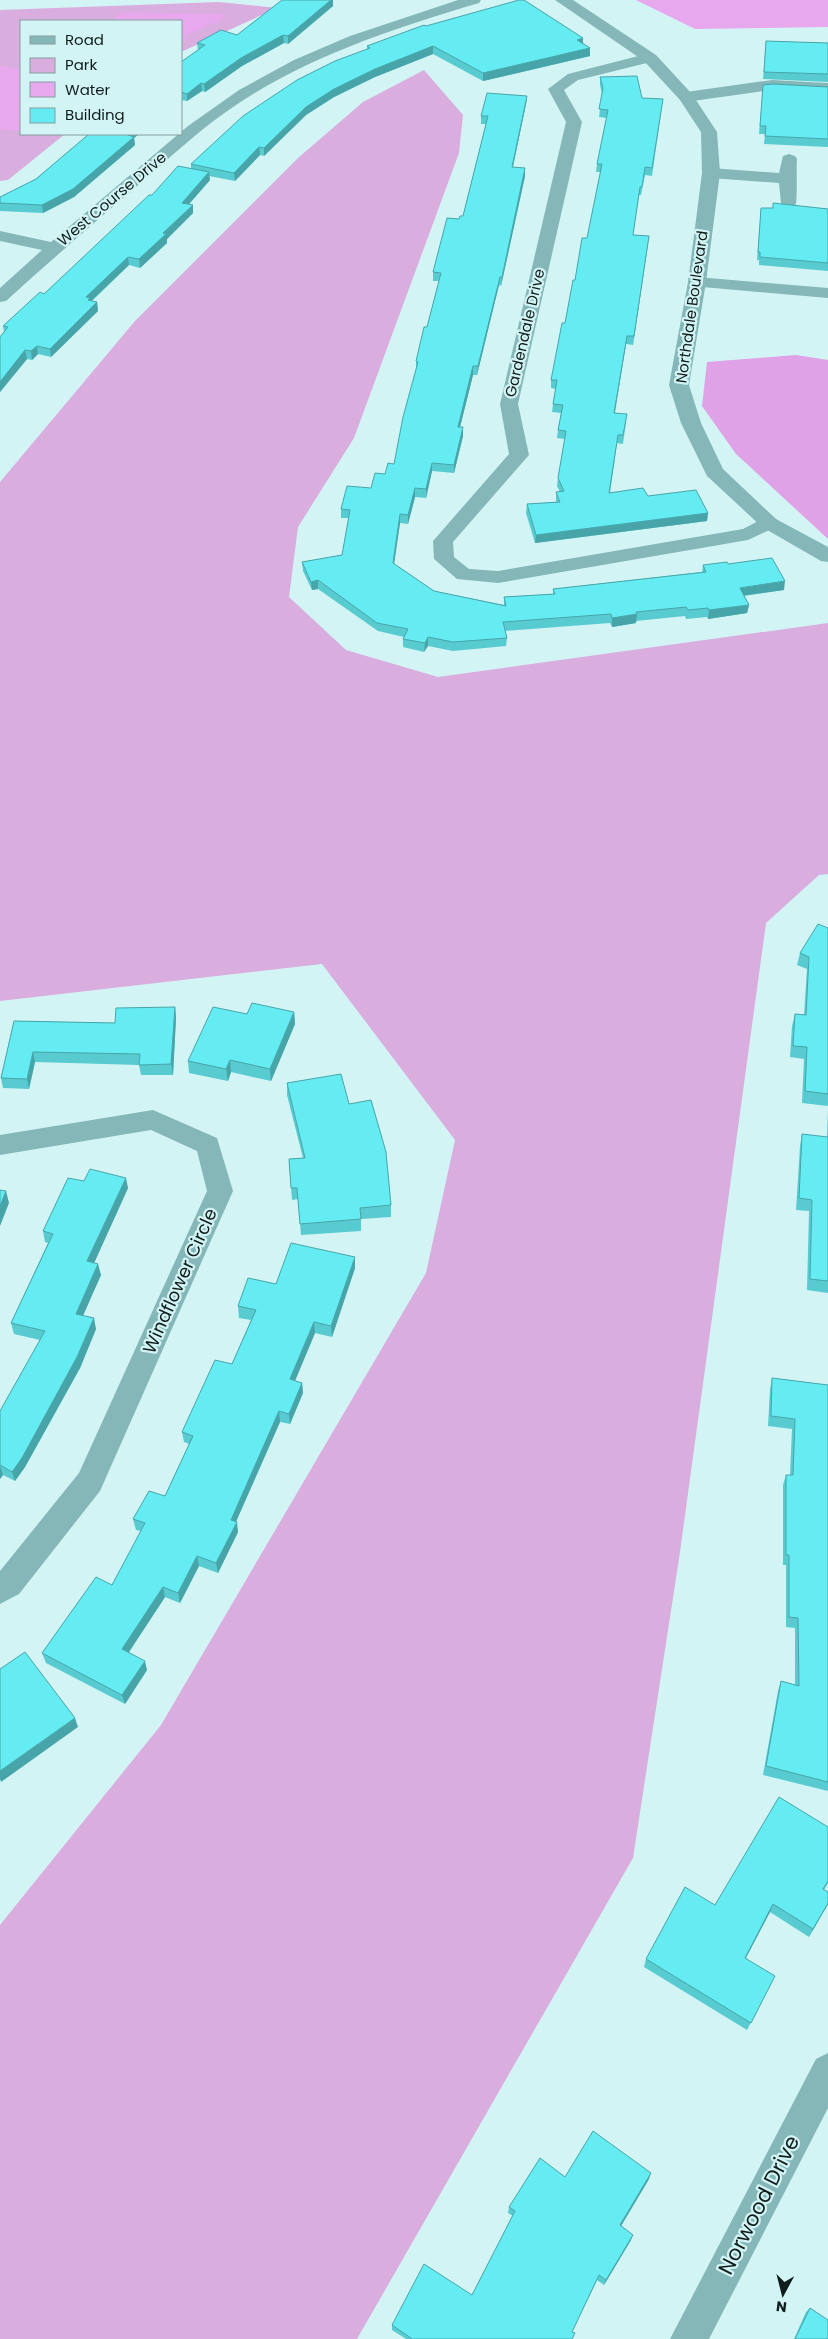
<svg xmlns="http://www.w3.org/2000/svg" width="828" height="2339" viewBox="0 0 828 2339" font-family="Poppins,sans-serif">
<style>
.green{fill:#daaddf}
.forest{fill:#e0a2e7}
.water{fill:#e7a8ee}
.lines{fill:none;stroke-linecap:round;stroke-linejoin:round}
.minor{fill:#85b7b9;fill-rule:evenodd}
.tertiary{fill:#85b7b9;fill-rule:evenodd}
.wall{fill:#57cbd0}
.shaded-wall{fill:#47a5a9}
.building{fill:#65ecf2;stroke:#47a5a9}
.labels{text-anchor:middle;stroke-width:4.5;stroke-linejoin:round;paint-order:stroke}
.far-street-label{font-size:15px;fill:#111d1d;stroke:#d3f4f5}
.street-label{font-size:18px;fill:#111d1d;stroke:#d3f4f5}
.near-street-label{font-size:21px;fill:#111d1d;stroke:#d3f4f5}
</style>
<rect width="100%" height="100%" fill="#d3f4f5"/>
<g class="green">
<polygon points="219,2 277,8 181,52 181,21 21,21 21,134 65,134 8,180 0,181 0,10"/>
<polygon points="424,70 463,115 459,153 354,438 298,527 289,597 346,650 438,677 828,623 828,874 819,875 766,923 680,1552 633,1858 357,2339 0,2339 0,1925 161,1725 426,1273 455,1140 322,964 0,1001 0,482 135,321 298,158 363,102"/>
</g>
<polygon class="forest" points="796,355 828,360 828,539 736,454 702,406 707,362"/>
<g class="water">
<polygon points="636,0 828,0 828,27 695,29"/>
<polygon points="123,12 222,14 225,18 183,37 181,21 119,21 115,17"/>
<polygon points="0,66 21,69 21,131 0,129"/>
</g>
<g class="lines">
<g class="minor">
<path d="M458,0h23l-2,3c-84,25 -170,53 -243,102 -32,21 -61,48 -91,74 -46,40 -93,80 -139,122l-6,1v-14l42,-38 -42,-9v-10l51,11 137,-116 51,-36 55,-30 56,-24z"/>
<polygon points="650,53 658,58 655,61 578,80 564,90 582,122 518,404 529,455 453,542 454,557 469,569 498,571 743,529 762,519 769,517 776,519 779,523 776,527 748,540 498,583 457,579 434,559 433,541 509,454 500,404 566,122 548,89 568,74"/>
<polygon points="772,80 828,83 828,93 772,90 686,102 681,100 678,97 681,94 686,92"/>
<path d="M789,154l6,2 2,3c-1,9 1,43 -2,48h-12l-2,-4 -2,-20 -68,-5 -6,-2 -2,-3 2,-3 6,-2 68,5 4,-17z"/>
<polygon points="697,277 828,288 828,298 691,286 688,282 691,278"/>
<polygon points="153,1110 217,1138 233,1191 100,1491 19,1594 0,1604 0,1571 79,1473 207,1191 197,1151 151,1130 0,1155 0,1135"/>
<polygon points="828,2053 828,2108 709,2339 670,2339 816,2059"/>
</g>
<polygon class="tertiary" points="555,0 573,0 656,55 692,94 717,132 720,173 706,282 689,385 701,423 723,469 776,519 828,547 828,562 821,561 762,527 707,476 681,423 669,385 688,282 702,173 701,132 680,100 644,61"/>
</g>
<g class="wall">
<polygon points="282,0 333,0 333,6 288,44 284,43 242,66 205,92 202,91 187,101 181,100 181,62 198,50 197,43 237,35"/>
<polygon points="426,26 583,43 590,48 590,56 483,81 433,54 375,77 334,97 306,115 264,156 260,155 235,181 209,176 210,180 189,204 193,205 193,213 167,239 167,243 140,268 129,265 92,301 97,302 98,311 51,357 38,354 32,360 27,359 0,392 0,337 4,332 3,326 44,294 152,195 191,169 191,164 367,49 367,46"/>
<polygon points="766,41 828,43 828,82 763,79"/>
<polygon points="600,77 642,98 663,99 652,176 645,175 641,195 639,195 633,235 649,236 633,345 626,344 615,413 626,422 623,444 617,443 610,493 648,496 708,513 707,521 535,543 526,513 527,504 556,502 556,492 560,492 557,486 558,478 565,439 557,438 558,430 561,413 552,412 553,404 556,389 551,388 551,380 575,280 587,238 601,172 596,172 597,164 607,118 599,117 602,94 600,85"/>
<polygon points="763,85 828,87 828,147 764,144 765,134 759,134"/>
<polygon points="527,96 526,104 513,167 525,176 501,286 499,285 477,375 473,375 460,427 463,436 454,473 432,471 426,498 415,497 408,524 400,523 394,564 434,591 504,605 504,597 553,594 553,589 702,572 703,565 728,564 784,590 744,596 749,605 747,613 708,619 707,617 686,619 685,616 636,621 636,623 612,627 610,623 505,631 507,638 506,646 453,651 428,646 424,652 403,647 403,639 404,637 378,631 318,589 312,590 303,571 302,562 342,555 349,518 341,518 341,509 371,488 385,474 394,464 416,370 416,361 427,327 439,281 433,281 433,272 459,219 463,216 486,124 481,124 481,116"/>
<polygon points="89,134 139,134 134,138 135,145 74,197 43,213 0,211 0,197 36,179"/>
<polygon points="773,203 828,209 828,271 759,265 759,260 757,260 761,208 773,208"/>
<polygon points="828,928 828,1106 802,1103 804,1059 790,1057 792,1026 795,1014 804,1015 807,969 797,965 800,953"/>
<polygon points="175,1007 176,1018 173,1075 141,1075 139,1065 35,1062 29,1089 3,1088 1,1078 14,1021 115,1023"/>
<polygon points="294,1012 295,1024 271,1081 231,1072 228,1081 189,1073 188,1061 247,1014"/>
<polygon points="287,1083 349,1104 391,1205 391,1217 361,1219 361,1231 301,1235 298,1199 292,1200 289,1159 303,1158 287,1095"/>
<polygon points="828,1108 828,1293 807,1290 809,1211 796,1210 800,1146 802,1134 827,1137"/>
<polygon points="84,1181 128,1188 94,1263 101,1275 82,1316 96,1329 80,1368 25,1467 15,1481 3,1475 0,1479 0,1411 40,1340 14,1334 11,1323 48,1243 45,1242 43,1231"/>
<polygon points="355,1268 332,1337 315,1333 295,1381 302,1383 303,1393 290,1424 280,1422 236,1522 238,1532 218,1573 199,1566 180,1603 165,1597 129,1652 147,1670 125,1704 46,1663 42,1653 112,1585 141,1531 136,1530 133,1519 165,1496 189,1444 184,1442 182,1432 232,1364 251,1320 239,1318 238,1306 276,1284"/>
<polygon points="772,1378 828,1385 828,1791 763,1775 778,1691 781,1681 795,1685 795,1628 786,1627 786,1565 783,1565 783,1485 786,1475 790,1475 792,1429 768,1426 770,1389"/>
<polygon points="828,1827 828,1883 824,1890 828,1904 809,1937 770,1912 746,1958 771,1983 747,2030 644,1967 646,1959 715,1905"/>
<polygon points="565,2177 649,2179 621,2226 631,2240 604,2285 597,2280 572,2332 575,2333 572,2339 406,2339 392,2330 392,2325 472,2295 513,2216 508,2213 509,2207"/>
<polygon points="810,2308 828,2339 794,2339 806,2312"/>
</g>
<g class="shaded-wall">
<polygon points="331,0 333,0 333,6 288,44 288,36"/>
<polygon points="283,35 284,43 242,66 205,92 204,84 241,58"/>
<polygon points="583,38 583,45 577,40"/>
<polygon points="433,46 433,54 375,77 334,97 306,115 264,156 264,148 306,107 334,89 375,69"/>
<polygon points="590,48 590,56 483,81 483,73"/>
<polygon points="201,83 202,91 187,101 187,94"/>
<polygon points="527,96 526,104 511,175 512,167"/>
<polygon points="129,134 139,134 134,138 135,145 74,197 43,213 42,205"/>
<polygon points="259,147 260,155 235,181 234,173"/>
<polygon points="525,168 525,176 501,286 502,277"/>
<polygon points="209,172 210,180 183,211 182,203"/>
<polygon points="193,205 193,213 167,239 167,243 140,268 139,259 163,233"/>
<polygon points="649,236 648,244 633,345 634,336"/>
<polygon points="128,257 129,265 90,302 86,297"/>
<polygon points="500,277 499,285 477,375 478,366"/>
<polygon points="97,302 98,311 51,357 50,349"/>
<polygon points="627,336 626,344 613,421 614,413"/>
<polygon points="37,346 38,354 32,360 31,351"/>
<polygon points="25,350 27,359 0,392 0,382"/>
<polygon points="473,366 473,375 458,435 458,427"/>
<polygon points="463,427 463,436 454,473 454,465"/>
<polygon points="432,463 432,471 426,498 426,489"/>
<polygon points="415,488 415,497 408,524 408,515"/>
<polygon points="708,513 707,521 535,543 536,535"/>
<polygon points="400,514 400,523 393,571 393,563"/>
<polygon points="318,580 318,589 312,590 311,582"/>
<polygon points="785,581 784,590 739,596 740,588"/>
<polygon points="749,605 747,613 708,619 709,610"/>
<polygon points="637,614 636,623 612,627 612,618"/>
<polygon points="428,637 428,646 424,652 425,643"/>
<polygon points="175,1007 176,1018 173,1075 171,1064"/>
<polygon points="294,1012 295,1024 271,1081 270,1069"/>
<polygon points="33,1052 35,1062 29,1089 27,1079"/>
<polygon points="230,1060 231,1072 228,1081 226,1069"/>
<polygon points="126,1178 128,1188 90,1272 87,1261"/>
<polygon points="6,1191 9,1203 0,1226 0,1206"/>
<polygon points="355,1257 355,1268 332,1337 331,1326"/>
<polygon points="98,1264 101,1275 79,1325 76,1314"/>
<polygon points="94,1318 96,1329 80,1368 25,1467 15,1481 12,1472"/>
<polygon points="314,1322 315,1333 291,1390 290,1379"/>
<polygon points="302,1383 303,1393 290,1424 289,1414"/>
<polygon points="279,1411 280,1422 234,1526 237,1522 238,1532 218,1573 216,1563 231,1520"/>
<polygon points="0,1466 3,1475 0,1479"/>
<polygon points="197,1556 199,1566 180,1603 178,1593"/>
<polygon points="163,1587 165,1597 125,1658 122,1649"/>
<polygon points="145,1661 147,1670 125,1704 122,1695"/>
<polygon points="75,1718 78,1727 1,1782 0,1779 0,1771"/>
<polygon points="828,1903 828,1904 809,1937 813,1929"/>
<polygon points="773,1904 770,1912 742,1965 745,1958"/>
<polygon points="651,2173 649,2179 618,2231 620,2225"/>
<polygon points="633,2235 631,2240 604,2285 606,2280"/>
</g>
<g class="building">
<polygon points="282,0 331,0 288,36 283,35 241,58 204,84 201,83 187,94 181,92 181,62 205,45 197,43 221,30 237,35"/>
<polygon points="519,0 524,0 583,38 577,40 590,48 483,73 433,46 375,69 334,89 306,107 264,148 259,147 234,173 191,164 243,116 297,80 335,61 370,48 367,46 424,25 426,26"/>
<polygon points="766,41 828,43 828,74 764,72"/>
<polygon points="637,76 642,98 663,99 652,168 645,167 642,187 640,187 633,235 649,236 634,336 627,336 614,413 627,414 623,435 618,435 609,493 643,488 648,496 696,490 708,513 536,535 527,504 560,502 556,492 564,491 558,478 566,431 558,430 563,405 553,404 557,380 551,380 562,323 565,323 573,280 575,280 582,238 587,238 602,164 597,164 608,110 599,109 603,88 600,77"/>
<polygon points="773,84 828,87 828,139 765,136 766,126 760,126 763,85"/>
<polygon points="487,93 527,96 512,167 525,168 502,277 500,277 478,366 473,366 458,427 463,427 454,465 432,463 426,489 415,488 408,515 400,514 393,563 434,591 506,606 504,597 555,594 553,589 706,572 703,565 727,562 728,564 772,558 785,581 740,588 749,605 709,610 708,608 688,610 686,607 636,612 637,614 612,618 611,614 503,622 507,638 453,642 428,637 425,643 403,639 408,629 377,623 318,580 311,582 302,562 342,555 350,510 341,509 347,486 371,488 375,473 385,474 388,463 394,464 403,417 418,362 416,361 424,327 427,327 441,273 433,272 447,218 459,219 460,216 463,216 488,116 481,116"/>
<polygon points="89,134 129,134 128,135 134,137 73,189 42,205 0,203 0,197 36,179"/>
<polygon points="178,166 209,172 182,203 193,205 163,233 166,234 139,259 128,257 86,297 90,298 88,300 97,302 50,349 37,346 31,351 25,350 0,382 0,337 8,327 3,326 40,292 44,294 149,195 152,195"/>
<polygon points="773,203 828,209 828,263 760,257 760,252 758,252 761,208 773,208"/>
<polygon points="818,924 828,928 828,1094 805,1091 807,1047 793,1046 795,1014 806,1015 809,957 800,953"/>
<polygon points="252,1003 294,1012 270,1069 230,1060 226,1069 188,1061 213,1007 247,1014"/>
<polygon points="175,1007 171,1064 139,1065 140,1054 33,1052 27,1079 1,1078 14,1021 115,1023 116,1008"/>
<polygon points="341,1074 349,1104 371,1100 386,1152 391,1205 360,1208 361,1219 300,1224 297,1188 291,1188 289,1159 305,1158 287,1083"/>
<polygon points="802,1134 828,1137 828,1281 810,1279 812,1200 799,1198"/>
<polygon points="90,1169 126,1178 87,1261 98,1264 76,1314 94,1318 77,1357 22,1458 12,1472 0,1465 0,1411 45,1331 11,1323 53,1234 43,1231 68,1178 84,1181"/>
<polygon points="0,1190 6,1191 0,1206"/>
<polygon points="291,1243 355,1257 331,1326 314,1322 290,1379 302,1383 289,1414 279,1411 231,1520 237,1522 216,1563 197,1556 178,1593 163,1587 122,1649 145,1661 122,1695 42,1653 96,1577 112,1585 145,1523 133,1519 149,1491 165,1496 193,1436 182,1432 215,1360 232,1364 256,1310 238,1306 248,1278 276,1284"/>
<polygon points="772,1378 828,1385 828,1782 766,1766 781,1681 799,1686 798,1618 789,1617 789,1555 786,1555 786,1475 793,1475 795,1419 771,1416"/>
<polygon points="25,1652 75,1718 0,1771 0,1669"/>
<polygon points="779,1797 828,1827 828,1881 823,1889 828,1892 828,1903 813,1929 773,1904 745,1958 775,1976 751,2023 646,1959 685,1887 715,1905"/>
<polygon points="593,2131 651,2173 620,2225 633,2235 606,2280 599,2275 572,2332 575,2333 572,2339 411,2339 411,2338 392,2325 424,2264 472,2295 515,2211 509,2207 540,2158 565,2177"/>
<polygon points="810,2308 828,2320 828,2339 795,2339"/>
</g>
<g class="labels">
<g class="far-street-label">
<text transform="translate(112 199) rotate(-40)" y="5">West Course Drive</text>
<text transform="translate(692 307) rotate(-82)" y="5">Northdale Boulevard</text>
<text transform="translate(525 333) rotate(-77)" y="5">Gardendale Drive</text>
</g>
<g class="street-label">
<text transform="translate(180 1281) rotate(-66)" y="6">Windflower Circle</text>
</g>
<g class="near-street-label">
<text transform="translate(759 2205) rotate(-63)" y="7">Norwood Drive</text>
</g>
</g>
<rect x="20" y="20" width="162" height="115" fill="#d3f4f5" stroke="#859e9f"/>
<rect x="30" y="36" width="25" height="8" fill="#85b7b9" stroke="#859e9f"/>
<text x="65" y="45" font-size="15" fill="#111d1d">Road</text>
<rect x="30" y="58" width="25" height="15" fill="#daaddf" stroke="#859e9f"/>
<text x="65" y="70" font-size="15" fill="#111d1d">Park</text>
<rect x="30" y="82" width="25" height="15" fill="#e7a8ee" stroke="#859e9f"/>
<text x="65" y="95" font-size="15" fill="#111d1d">Water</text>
<rect x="30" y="108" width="25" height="15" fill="#65ecf2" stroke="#859e9f"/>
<text x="65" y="120" font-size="15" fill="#111d1d">Building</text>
<g transform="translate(783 2294) rotate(187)" stroke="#d3f4f5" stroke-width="4" paint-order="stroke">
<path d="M0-4L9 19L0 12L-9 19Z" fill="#111d1d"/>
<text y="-8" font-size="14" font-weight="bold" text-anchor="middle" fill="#111d1d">N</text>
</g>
</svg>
